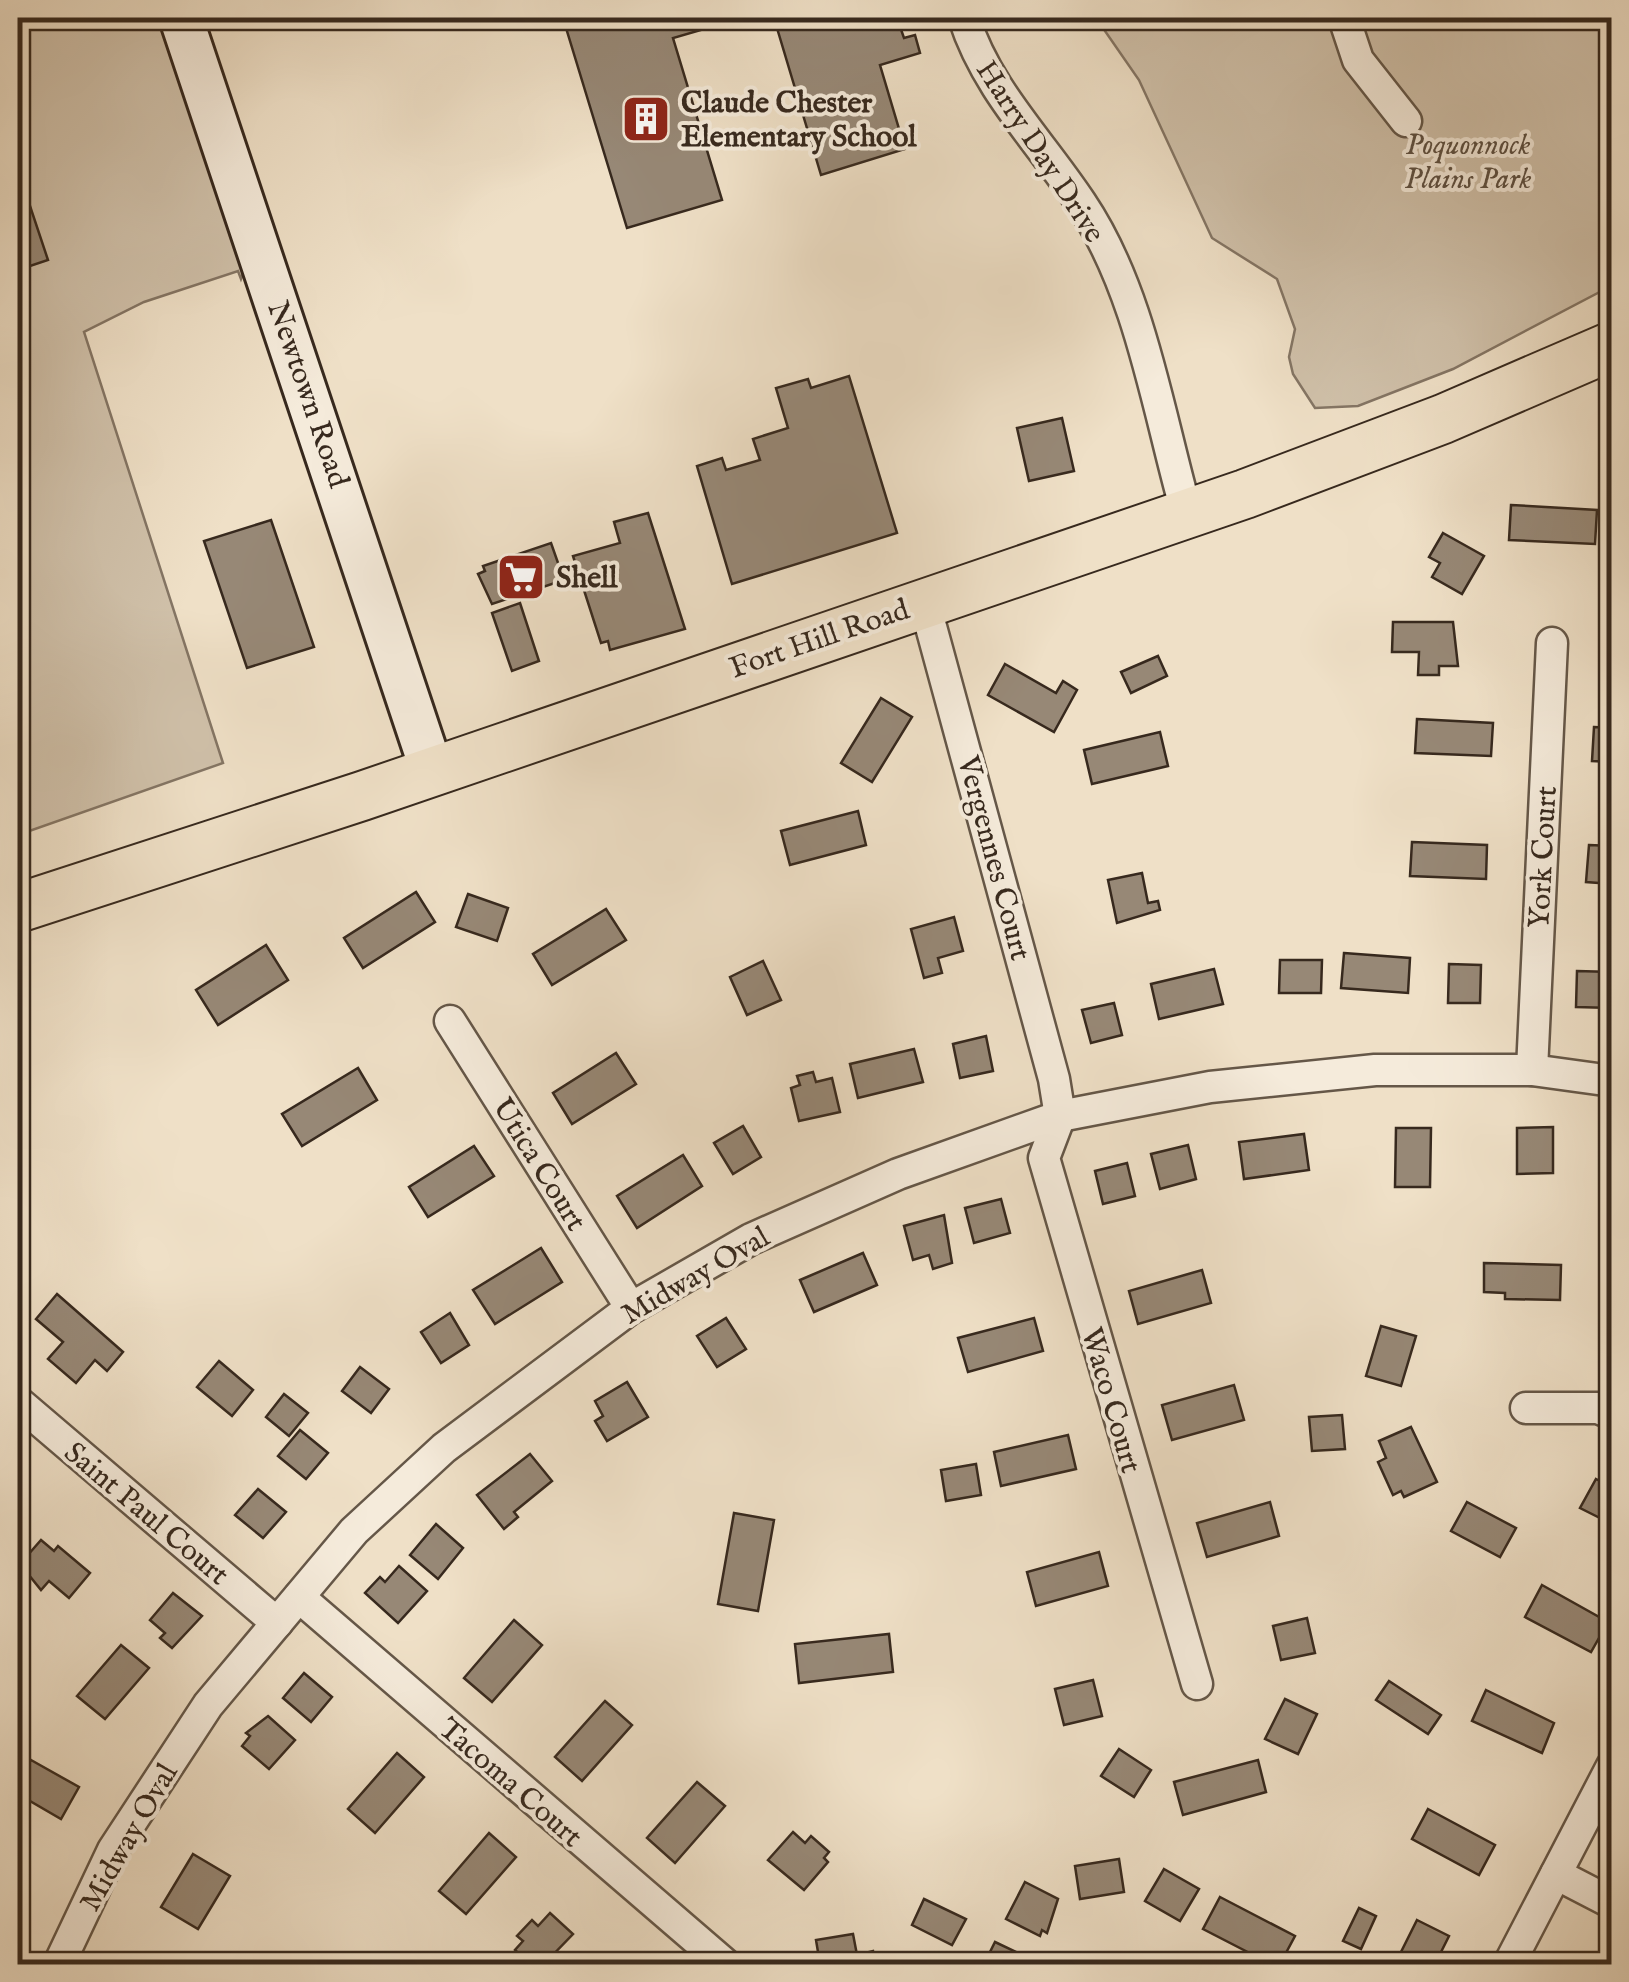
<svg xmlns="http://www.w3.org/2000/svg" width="1629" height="1982" viewBox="0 0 1629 1982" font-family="'IM FELL English',serif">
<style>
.green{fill:#d0c1aa;stroke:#847564;stroke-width:2.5}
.building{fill:#978876;stroke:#37291e;stroke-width:2.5}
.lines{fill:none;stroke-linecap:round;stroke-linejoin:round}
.minor-casing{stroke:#655748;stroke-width:35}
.secondary-casing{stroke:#37291e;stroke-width:48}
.primary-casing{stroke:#37291e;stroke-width:52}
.minor{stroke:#f5ebdb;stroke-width:30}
.secondary{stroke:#f5ebdb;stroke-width:42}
.primary{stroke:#efe0c7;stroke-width:48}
.labels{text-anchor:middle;stroke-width:8;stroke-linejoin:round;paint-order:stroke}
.poi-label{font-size:30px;font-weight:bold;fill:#37291e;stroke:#f5ebdb;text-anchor:start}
.park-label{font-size:30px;font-style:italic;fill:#5d4f41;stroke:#f5ebdb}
.street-label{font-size:30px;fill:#37291e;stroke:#f5ebdb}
</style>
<rect width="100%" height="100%" fill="#efe0c7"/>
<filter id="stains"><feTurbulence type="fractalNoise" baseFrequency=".002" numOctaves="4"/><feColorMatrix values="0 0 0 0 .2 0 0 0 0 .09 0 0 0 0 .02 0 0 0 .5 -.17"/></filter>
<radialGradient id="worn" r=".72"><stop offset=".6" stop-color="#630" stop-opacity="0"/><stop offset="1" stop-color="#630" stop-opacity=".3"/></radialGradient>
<g class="green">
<polygon points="18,18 181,18 245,269 241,279 238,271 144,302 84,332 223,763 18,835"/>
<polygon points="1096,18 1611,18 1611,286 1453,369 1358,406 1315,408 1293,374 1289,357 1295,329 1277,279 1212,238 1139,80"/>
</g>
<g class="building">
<polygon points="563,18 742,18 673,38 722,200 627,228"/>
<polygon points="774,18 897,18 904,38 915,35 920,53 880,65 905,149 821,175"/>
<polygon points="18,170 48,260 18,270"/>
<polygon points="849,376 897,533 732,584 697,466 722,458 726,470 760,460 753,439 788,428 776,388 808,379 811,388"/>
<polygon points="1062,418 1074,471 1029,481 1017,428"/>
<polygon points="1511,505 1597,510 1595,544 1509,540"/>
<polygon points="648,513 685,629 610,650 608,641 601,643 573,556 620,543 614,522"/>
<polygon points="271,520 314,647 247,668 204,541"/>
<polygon points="1443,533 1484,556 1462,594 1432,577 1440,563 1429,557"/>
<polygon points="551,543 564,580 492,604 478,574 485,571 483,566"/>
<polygon points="520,603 539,661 512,671 492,613"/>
<polygon points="1393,622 1453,622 1458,666 1439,666 1439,675 1418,675 1419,652 1392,652"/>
<polygon points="1158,656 1167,676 1131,693 1121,672"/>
<polygon points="1005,664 1056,693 1063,681 1077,690 1054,732 988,695"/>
<polygon points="881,698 912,717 872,782 841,763"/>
<polygon points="1417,719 1493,723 1491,756 1415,753"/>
<polygon points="1594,727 1612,728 1612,762 1592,761"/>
<polygon points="1160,732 1168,766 1092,784 1084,750"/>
<polygon points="858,811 866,845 790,865 781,831"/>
<polygon points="1412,842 1487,845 1486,879 1410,876"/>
<polygon points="1589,845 1612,846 1612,884 1586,882"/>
<polygon points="1142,873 1148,903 1158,901 1160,910 1117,923 1108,880"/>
<polygon points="416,892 435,922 363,968 344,938"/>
<polygon points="468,894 508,908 497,941 456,927"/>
<polygon points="606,909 626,940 552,985 533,954"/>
<polygon points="954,917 963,951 938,958 942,973 924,978 911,929"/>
<polygon points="266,945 288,980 218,1025 196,990"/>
<polygon points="1344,953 1410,958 1408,993 1341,988"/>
<polygon points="1280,960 1322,960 1321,993 1279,993"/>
<polygon points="763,961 781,1000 747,1015 730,977"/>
<polygon points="1449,964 1481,965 1480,1003 1448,1003"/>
<polygon points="1214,969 1223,1004 1159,1019 1151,984"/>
<polygon points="1577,971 1612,972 1612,1008 1576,1007"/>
<polygon points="1114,1003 1122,1035 1091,1043 1082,1010"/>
<polygon points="986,1036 993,1071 960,1078 953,1044"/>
<polygon points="914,1049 923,1082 858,1098 850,1064"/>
<polygon points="616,1053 636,1084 572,1124 553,1093"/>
<polygon points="358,1068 377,1100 302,1146 282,1114"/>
<polygon points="813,1072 816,1082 832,1078 840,1112 799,1121 791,1088 800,1085 797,1076"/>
<polygon points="743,1126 761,1157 733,1174 714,1143"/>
<polygon points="1553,1127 1553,1173 1517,1174 1517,1128"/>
<polygon points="1396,1128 1431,1128 1430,1187 1395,1187"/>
<polygon points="1304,1134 1309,1170 1244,1179 1239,1142"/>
<polygon points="1188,1145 1196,1179 1160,1189 1151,1154"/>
<polygon points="474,1146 494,1176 428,1217 409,1187"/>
<polygon points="683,1155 702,1186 637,1228 617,1196"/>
<polygon points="1127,1163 1135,1196 1103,1204 1095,1171"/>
<polygon points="1001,1199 1010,1233 974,1243 965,1208"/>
<polygon points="944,1215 952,1263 933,1269 929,1255 913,1260 904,1226"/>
<polygon points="541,1248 562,1282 495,1324 473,1290"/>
<polygon points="863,1253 877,1285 814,1312 800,1280"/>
<polygon points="1484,1263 1561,1265 1560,1300 1505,1299 1505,1293 1484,1292"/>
<polygon points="1202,1270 1211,1303 1138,1324 1129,1291"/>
<polygon points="57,1294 123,1352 107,1371 95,1360 76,1383 48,1359 63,1342 36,1319"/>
<polygon points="450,1313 469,1345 441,1363 421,1332"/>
<polygon points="726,1318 746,1349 717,1367 697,1336"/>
<polygon points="1034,1318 1043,1351 968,1372 958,1338"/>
<polygon points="1381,1326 1416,1336 1401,1386 1366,1376"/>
<polygon points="219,1361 253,1390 232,1416 197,1387"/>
<polygon points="360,1367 389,1389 371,1413 342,1391"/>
<polygon points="627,1382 648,1417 607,1441 595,1421 603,1416 595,1401"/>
<polygon points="1234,1385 1244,1420 1172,1440 1162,1405"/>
<polygon points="284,1394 308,1413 289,1436 266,1417"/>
<polygon points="1342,1415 1345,1449 1312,1451 1309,1417"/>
<polygon points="1411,1427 1437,1482 1404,1497 1401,1491 1393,1495 1378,1462 1386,1458 1379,1441"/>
<polygon points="300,1430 328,1453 306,1479 278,1456"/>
<polygon points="1068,1435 1076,1469 1001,1486 994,1452"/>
<polygon points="530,1454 552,1481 514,1512 518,1517 504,1529 477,1495"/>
<polygon points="976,1464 981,1495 946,1501 941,1470"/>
<polygon points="1596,1479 1612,1487 1612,1524 1580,1508"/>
<polygon points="258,1489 286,1512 263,1538 235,1515"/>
<polygon points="1270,1502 1279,1536 1207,1557 1197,1523"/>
<polygon points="1467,1502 1516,1528 1500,1557 1451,1531"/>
<polygon points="734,1513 774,1520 758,1611 718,1604"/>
<polygon points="436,1524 463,1548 438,1579 410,1555"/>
<polygon points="41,1540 54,1551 58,1546 90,1573 69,1598 49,1581 41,1590 20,1564"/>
<polygon points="1099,1552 1108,1586 1036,1606 1027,1572"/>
<polygon points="399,1566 427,1591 398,1623 365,1593 380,1577 385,1582"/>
<polygon points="1542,1585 1608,1622 1591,1652 1525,1617"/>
<polygon points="173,1593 202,1616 172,1648 160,1638 165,1633 150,1620"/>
<polygon points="1307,1618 1315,1653 1281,1660 1273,1626"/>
<polygon points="514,1620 542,1645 492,1702 464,1678"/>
<polygon points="889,1634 893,1672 799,1683 795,1644"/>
<polygon points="121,1645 149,1668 105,1719 77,1696"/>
<polygon points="304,1673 332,1697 311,1722 283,1698"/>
<polygon points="1093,1680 1102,1716 1064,1725 1055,1689"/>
<polygon points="1389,1681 1441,1715 1428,1734 1376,1700"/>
<polygon points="1486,1690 1554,1723 1542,1753 1472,1721"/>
<polygon points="1285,1699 1317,1714 1298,1754 1265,1739"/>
<polygon points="605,1701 632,1725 582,1781 555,1757"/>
<polygon points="268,1716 295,1740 269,1769 242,1746 250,1736 246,1733"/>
<polygon points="1119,1749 1151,1770 1134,1797 1101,1776"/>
<polygon points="397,1753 424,1777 375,1833 348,1809"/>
<polygon points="31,1760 79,1787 61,1819 18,1794 18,1783"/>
<polygon points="1258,1760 1266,1792 1183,1815 1174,1782"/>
<polygon points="697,1782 725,1806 675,1863 647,1838"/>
<polygon points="1428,1809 1495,1845 1479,1875 1412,1839"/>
<polygon points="793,1832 805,1843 811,1836 829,1852 824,1858 828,1862 804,1890 768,1860"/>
<polygon points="489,1833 516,1857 466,1914 439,1891"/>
<polygon points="193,1854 230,1876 198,1929 161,1907"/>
<polygon points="1119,1859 1124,1892 1080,1899 1075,1866"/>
<polygon points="1164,1869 1199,1889 1180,1921 1145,1901"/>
<polygon points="1025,1882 1058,1899 1047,1933 1042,1930 1040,1936 1006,1919"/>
<polygon points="1220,1897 1295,1936 1280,1964 1271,1964 1203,1929"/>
<polygon points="924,1899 966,1919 952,1945 912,1925"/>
<polygon points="1359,1908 1376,1916 1361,1949 1343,1941"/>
<polygon points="550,1913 573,1934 544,1964 530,1964 515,1950 523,1941 517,1936 532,1920 538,1926"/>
<polygon points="1417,1920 1449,1936 1435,1964 1395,1964"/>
<polygon points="853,1934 857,1955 873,1951 875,1964 820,1964 816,1940"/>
<polygon points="995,1942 1027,1957 1024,1964 984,1964"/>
</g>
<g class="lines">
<g class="minor-casing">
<g id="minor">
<path d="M964,18c23,72 76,123 117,185 60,89 77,210 106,311"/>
<polyline points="1344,18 1358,60 1406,121"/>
<polyline points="924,601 1054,1079 1060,1116 1044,1158 1197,1684"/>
<polyline points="450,1021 631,1308"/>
<polyline points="1532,1070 1552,643"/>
<polyline points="18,1402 277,1623"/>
<polyline points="1526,1408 1598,1408 1612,1414"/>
<polyline points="299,1597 725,1964"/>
<polyline points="1556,1874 1612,1903"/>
<polyline points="59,1964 113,1850 208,1705 354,1531 444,1448 631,1308 751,1239 898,1174 1060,1116 1210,1087 1375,1070 1532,1070 1612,1081"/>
<polyline points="1509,1964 1612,1766"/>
</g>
</g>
<g class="secondary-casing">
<polyline id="secondary" points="181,18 432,771"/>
</g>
<g class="primary-casing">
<polyline id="primary" points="18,908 362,796 1245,494 1443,419 1612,346"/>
</g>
<use href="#minor" class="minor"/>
<use href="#secondary" class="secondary"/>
<use href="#primary" class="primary"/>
</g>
<defs>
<g id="building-square" transform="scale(2.5)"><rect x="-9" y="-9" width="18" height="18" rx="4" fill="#8f2418" stroke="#f5ebdb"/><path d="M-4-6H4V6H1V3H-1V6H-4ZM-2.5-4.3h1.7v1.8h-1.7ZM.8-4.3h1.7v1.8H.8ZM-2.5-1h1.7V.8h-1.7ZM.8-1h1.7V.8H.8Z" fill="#fff"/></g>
<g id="supermarket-square" transform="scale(2.5)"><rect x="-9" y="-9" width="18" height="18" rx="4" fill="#8f2418" stroke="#f5ebdb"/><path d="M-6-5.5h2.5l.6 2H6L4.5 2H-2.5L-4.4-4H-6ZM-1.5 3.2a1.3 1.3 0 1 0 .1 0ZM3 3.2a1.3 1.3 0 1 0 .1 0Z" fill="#fff"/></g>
</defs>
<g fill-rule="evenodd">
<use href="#building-square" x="646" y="119"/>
<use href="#supermarket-square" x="521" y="577"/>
</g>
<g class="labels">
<g class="poi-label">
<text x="681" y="112">Claude Chester<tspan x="681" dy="34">Elementary School</tspan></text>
<text x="556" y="587">Shell</text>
</g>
<g class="park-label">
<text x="1468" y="154">Poquonnock<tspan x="1468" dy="34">Plains Park</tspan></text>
</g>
<g class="street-label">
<text transform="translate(1041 151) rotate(57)" y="10">Harry Day Drive</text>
<text transform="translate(309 394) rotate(71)" y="10">Newtown Road</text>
<text transform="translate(819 638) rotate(-19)" y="10">Fort Hill Road</text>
<text transform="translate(1542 857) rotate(-87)" y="10">York Court</text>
<text transform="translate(995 858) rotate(75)" y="10">Vergennes Court</text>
<text transform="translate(540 1164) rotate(58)" y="10">Utica Court</text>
<text transform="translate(695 1275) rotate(-30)" y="10">Midway Oval</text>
<text transform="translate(1112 1400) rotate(74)" y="10">Waco Court</text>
<text transform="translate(147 1513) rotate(40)" y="10">Saint Paul Court</text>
<text transform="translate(511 1782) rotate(41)" y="10">Tacoma Court</text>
<text transform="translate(128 1837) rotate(-60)" y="10">Midway Oval</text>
</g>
</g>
<rect width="1629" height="1982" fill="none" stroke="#efe0c7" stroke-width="60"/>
<rect x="20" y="20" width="1589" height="1942" fill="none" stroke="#37291e" stroke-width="5"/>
<rect x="30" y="30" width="1569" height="1922" fill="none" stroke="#37291e" stroke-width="2.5"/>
<rect width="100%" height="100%" filter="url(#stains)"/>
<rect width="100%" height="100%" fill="url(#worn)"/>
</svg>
